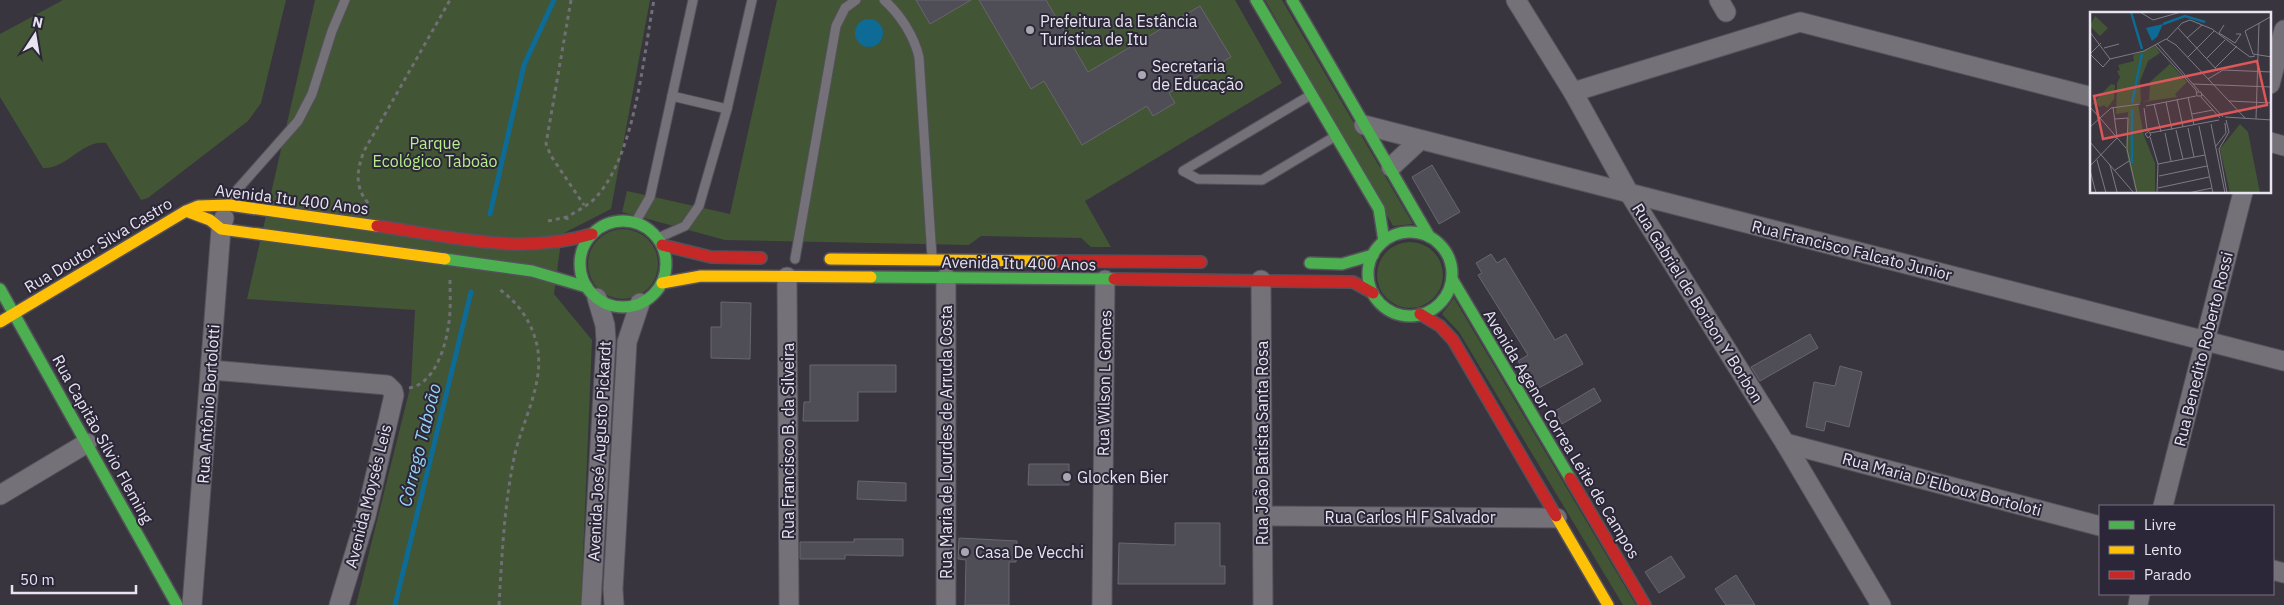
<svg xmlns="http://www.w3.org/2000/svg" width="2284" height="605" viewBox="0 0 2284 605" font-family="'IBM Plex Sans',sans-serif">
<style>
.green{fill:#425534}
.water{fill:#0d6b95}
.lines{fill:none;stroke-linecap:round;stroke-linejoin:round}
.stream{stroke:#0d6b95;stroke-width:5}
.building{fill:#4f4d55;stroke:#69666f}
.lane-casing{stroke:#54515a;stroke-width:11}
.street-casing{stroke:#54515a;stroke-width:21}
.fast-casing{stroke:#54515a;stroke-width:14}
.slow-casing{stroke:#54515a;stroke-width:14}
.jam-casing{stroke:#54515a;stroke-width:14}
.path{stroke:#716f76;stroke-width:3;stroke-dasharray:4 4;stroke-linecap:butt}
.lane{stroke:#747179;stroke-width:9}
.street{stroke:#747179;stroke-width:19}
.fast{stroke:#4caf50;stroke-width:11}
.slow{stroke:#ffc107;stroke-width:11}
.jam{stroke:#c62828;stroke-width:11}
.poi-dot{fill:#aaa7b2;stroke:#2c2738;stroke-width:2}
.labels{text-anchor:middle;stroke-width:4;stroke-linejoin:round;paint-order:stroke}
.poi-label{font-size:16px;fill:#e7e4f0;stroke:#2c2738;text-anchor:start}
.park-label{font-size:16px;fill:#b6ed8b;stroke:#2c2738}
.street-label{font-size:16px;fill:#e7e4f0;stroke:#2c2738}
.water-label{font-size:18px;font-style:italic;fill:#94d2f8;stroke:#2c2738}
.inset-river{fill:none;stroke:#0d6b95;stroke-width:2.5}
.inset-road{fill:none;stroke:#7e7b86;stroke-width:1}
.view{fill:#da575a;fill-opacity:0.15;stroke:#da575a;stroke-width:2.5}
.inset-edge{fill:none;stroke:#e7e4f0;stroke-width:2.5}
</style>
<rect width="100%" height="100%" fill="#38353f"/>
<g class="green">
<path d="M63,0h223l-25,103 -13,18 -100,77 -7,2 -35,-57c-25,-3 -38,26 -63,25l-43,-71v-63z"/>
<polygon points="315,0 650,0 611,209 562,234 554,294 592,340 581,605 356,605 411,384 415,310 247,299"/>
<polygon points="777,0 1235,0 1282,83 1085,201 1111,247 1091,247 1081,238 981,236 969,245 725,240 622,212 627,191 730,214"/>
<polygon points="1265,0 1282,0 1413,224 1393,226"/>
<circle cx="623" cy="264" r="35"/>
<circle cx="1410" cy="275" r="33"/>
<polygon points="1454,298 1636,605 1623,605 1459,332 1442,314"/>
</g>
<circle class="water" cx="869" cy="33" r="14"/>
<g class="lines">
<g class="stream">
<polyline points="490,214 524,65 554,0"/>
<polyline points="395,605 471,292"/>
</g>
</g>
<g class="building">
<polygon points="916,0 971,0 930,24"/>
<polygon points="979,0 1046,0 1088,72 1200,6 1231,57 1169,93 1175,103 1153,116 1147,106 1082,145 1044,81 1031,89"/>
<polygon points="1432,165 1460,212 1439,224 1412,177"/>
<polygon points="1491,254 1497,263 1505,258 1555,340 1566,334 1583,364 1535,390 1518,361 1528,355 1478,275 1482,273 1476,263"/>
<polygon points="721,302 751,303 750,359 711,358 711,327 721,327"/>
<polygon points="1810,334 1818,348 1760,381 1751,367"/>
<polygon points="810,365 896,365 896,392 858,392 858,421 803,421 804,402 810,402"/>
<polygon points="1840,366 1862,372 1849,427 1826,421 1824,431 1806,427 1814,382 1835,386"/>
<polygon points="1594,388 1601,401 1562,424 1555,411"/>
<polygon points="1029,464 1069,464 1069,485 1028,485"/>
<polygon points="858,481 906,483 906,501 857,499"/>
<polygon points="1175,523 1220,523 1220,566 1225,566 1225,584 1118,584 1119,543 1175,545"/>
<polygon points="959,538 1017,541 1016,562 1009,562 1009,605 965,605 966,560 958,559"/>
<polygon points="854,539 903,539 903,556 845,555 845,559 800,559 800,542 854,542"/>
<polygon points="1671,556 1685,577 1659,593 1645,572"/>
<polygon points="1736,575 1755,605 1726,605 1715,589"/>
</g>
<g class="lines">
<g class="lane-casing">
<g id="lane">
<path d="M884,0c16,14 30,36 35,57l13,200"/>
<polyline points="672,96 727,109"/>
<polyline points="1309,96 1183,171 1198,179 1262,180 1334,137"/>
<polyline points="230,203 237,190 298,121 312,94 332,31 345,0"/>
<polyline points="635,223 650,197 693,0"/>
<polyline points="658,238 685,226 699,206 727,109 752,0"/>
<polyline points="795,259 836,26 845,8 856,0"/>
</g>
</g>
<g class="street-casing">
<g id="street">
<polyline points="1516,0 1573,92 1629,193 1785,443 1881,605"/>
<polyline points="1719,0 1726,12"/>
<polyline points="2270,84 2284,30"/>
<polyline points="1573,92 1800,22 2092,97"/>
<polyline points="1364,125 2284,361"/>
<polyline points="2270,142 2284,146"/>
<polyline points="1391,167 1420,140"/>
<polyline points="787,277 789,605"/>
<polyline points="1261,280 1263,605"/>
<polyline points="211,370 387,385 393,391 394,395 366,516 339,605"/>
<polyline points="1785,443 2100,526"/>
<polyline points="0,495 87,443"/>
<polyline points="2163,506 2243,192"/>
<polyline points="1263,516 1557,518"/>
<polyline points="2273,570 2284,573"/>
<polyline points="192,605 221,229 224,218"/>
<polyline points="591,605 606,340 605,325 597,298"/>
<polyline points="614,605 613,589 627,342 640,303"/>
<polyline points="946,605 946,278"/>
<polyline points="1102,605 1105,280"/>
<polyline points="2138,605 2140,594"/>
</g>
</g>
<g class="fast-casing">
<g id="fast">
<polyline points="1256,0 1379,209 1384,241"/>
<polyline points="1292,0 1429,236"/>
<circle cx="623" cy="264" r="43"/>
<circle cx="1410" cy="274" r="42"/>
<polyline points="445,259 532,271 587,287"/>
<polyline points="1310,263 1342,264 1373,255"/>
<polyline points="871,277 1114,279"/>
<polyline points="1452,279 1570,478"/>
<polyline points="0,289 177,605"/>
</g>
</g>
<g class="slow-casing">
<g id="slow">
<polyline points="186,211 210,220 221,229 445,259"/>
<polyline points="830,259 1057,261"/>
<polyline points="662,283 701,276 871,277"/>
<polyline points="0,322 186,211 198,206 229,205 377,226"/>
<polyline points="1556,516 1608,605"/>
</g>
</g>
<g class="jam-casing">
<g id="jam">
<path d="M377,226c71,10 144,30 215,8"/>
<polyline points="662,245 711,257 761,258"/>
<polyline points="1057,261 1201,262"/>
<polyline points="1114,279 1353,282 1373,293"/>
<polyline points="1420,314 1440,326 1453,340 1556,516"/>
<polyline points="1570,478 1645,605"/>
</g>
</g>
<g class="path">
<polyline points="571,0 546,144 551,156 584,205"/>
<path d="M368,203c-14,-17 -11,-33 -4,-52l86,-151"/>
<path d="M567,220v-3c10,-6 24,-13 31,-22 38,-45 45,-138 56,-195"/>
<polyline points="548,221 567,217"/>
<path d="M409,388c26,-4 37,-42 40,-66 2,-14 1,-29 1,-43"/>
<path d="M499,605c3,-49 5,-98 15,-147 7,-34 29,-71 24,-107 -4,-26 -18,-47 -39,-62"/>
</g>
<use href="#lane" class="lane"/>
<use href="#street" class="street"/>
<use href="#fast" class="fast"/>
<use href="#slow" class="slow"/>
<use href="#jam" class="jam"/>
</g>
<g class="poi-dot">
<circle cx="1030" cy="30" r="5"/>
<circle cx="1142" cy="75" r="5"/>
<circle cx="1067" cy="477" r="5"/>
<circle cx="965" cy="552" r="5"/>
</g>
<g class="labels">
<g class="poi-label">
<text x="1040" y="27">Prefeitura da Estância<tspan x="1040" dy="18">Turística de Itu</tspan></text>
<text x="1152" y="72">Secretaria<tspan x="1152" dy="18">de Educação</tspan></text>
<text x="1077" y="483">Glocken Bier</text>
<text x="975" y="558">Casa De Vecchi</text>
</g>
<g class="park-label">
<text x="435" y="149">Parque<tspan x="435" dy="18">Ecológico Taboão</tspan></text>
</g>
<g class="street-label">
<text transform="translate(292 199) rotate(7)" y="6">Avenida Itu 400 Anos</text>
<text transform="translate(98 245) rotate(-31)" y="6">Rua Doutor Silva Castro</text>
<text transform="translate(1852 250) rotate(14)" y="6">Rua Francisco Falcato Junior</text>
<text transform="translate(1019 263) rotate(1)" y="6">Avenida Itu 400 Anos</text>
<text transform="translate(1698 303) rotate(58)" y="6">Rua Gabriel de Borbon Y Borbon</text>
<text transform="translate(2203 349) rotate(-76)" y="6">Rua Benedito Roberto Rossi</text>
<text transform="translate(1104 383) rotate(-89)" y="6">Rua Wilson L Gomes</text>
<text transform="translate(208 404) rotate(-86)" y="6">Rua Antônio Bortolotti</text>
<text transform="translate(1562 434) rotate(59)" y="6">Avenida Agenor Correa Leite de Campos</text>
<text transform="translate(103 439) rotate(61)" y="6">Rua Capitão Sílvio Fleming</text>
<text transform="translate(788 441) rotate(-90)" y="6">Rua Francisco B. da Silveira</text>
<text transform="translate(946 442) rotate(-90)" y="6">Rua Maria de Lourdes de Arruda Costa</text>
<text transform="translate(1262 443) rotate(-90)" y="6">Rua João Batista Santa Rosa</text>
<text transform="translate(599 451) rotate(-87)" y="6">Avenida José Augusto Pickardt</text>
<text transform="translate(1942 484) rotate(15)" y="6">Rua Maria D'Elboux Bortoloti</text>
<text transform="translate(368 496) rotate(-76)" y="6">Avenida Moysés Leis</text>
<text x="1410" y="523">Rua Carlos H F Salvador</text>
</g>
<g class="water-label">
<text transform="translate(420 445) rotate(-76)" y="6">Córrego Taboão</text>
</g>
</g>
<g transform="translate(2090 12)">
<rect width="181" height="181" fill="#38353f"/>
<path d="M5,4l13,12 -8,8 -10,-10zM65,34l5,7 -12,8 -8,20 1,21 -3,2 6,32 11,27v30h-19l-10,-43 2,-38 -12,2 1,-31 3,-6 -3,-6 3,-1 -2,-5 16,-4 -1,-6zM75,46l22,24 -12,12 2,3 -35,5 7,-2 1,-18 20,-18zM21,72l4,1 -1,14 -7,9 -3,-3 -4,2 -5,-4 -5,3zM150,112l8,8 12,61h-30l-10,-44z" fill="#425534"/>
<path d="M73,12l-6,13 -5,4 -6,-13z" fill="#0d6b95"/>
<path class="inset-river" d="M41,0l11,37M73,12l22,-8 20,6M42,91l10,-49M42,151v-53"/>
<path class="inset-road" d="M50,0l13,8 28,-8M182,4l-27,15 8,23 19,3M134,13l-5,8 16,10 6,-9h-5M88,16l40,43M0,20l20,27M97,26l15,-13M76,27l10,6 69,73M77,27l15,-16 8,-3 22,9 38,28 5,-1M67,31l42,48M65,33l41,45 1,6h5l-1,-4h-4M14,36l15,-4M0,42l13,13 7,-8 34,-8 22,-12M0,42l11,-11M98,45l26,-26M116,47l19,-19M125,56l22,-22M118,67l15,-9 49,2M103,72l79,3M112,82l21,23M98,85l6,28M111,85l19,21M87,87l6,28M139,89l43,2M76,90l6,28M64,92l7,28M56,94l50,-10M0,95l10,11 -10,9M23,95l4,30M54,96l3,21 4,6 -3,3 -3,-4 3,-2M102,102l21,-4M135,105l47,3M25,107l13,-1 -1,31 10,44M166,107l3,-96M136,108l3,12 -10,17 8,44M121,112l14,69M109,114l14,67M98,116l6,29M86,118l7,29M60,121l69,-13M75,121l6,28M60,125l8,27 -1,29M0,130l44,51M126,134l10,-13 -1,-10M36,136l-26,-30 11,-10 29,-4M7,148l9,33M68,152l47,-9M20,153l7,27M0,154l27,-28M0,158l6,23M25,158l14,-9M69,164l48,-10M68,176l51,-11M98,181l24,-5"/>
<path class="view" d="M167,49l10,44 -164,34 -9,-43z"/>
<rect width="181" height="181" class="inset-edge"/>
</g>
<rect x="2099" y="505" width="175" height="90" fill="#2c2738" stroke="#777382"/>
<rect x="2109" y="521" width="25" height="8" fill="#4caf50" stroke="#777382"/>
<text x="2144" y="530" font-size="15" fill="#e7e4f0">Livre</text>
<rect x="2109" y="546" width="25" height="8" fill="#ffc107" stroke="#777382"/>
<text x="2144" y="555" font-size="15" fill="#e7e4f0">Lento</text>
<rect x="2109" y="571" width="25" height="8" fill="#c62828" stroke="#777382"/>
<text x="2144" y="580" font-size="15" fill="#e7e4f0">Parado</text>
<g transform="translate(35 35) rotate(12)" stroke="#2c2738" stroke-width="4" paint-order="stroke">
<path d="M0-4L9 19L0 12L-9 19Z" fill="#e7e4f0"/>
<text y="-8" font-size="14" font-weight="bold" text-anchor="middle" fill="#e7e4f0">N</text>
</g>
<path d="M12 585v8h124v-8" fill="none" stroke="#e7e4f0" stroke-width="2.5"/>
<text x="20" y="585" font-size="15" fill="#e7e4f0" stroke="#2c2738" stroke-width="4" paint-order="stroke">50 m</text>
</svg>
